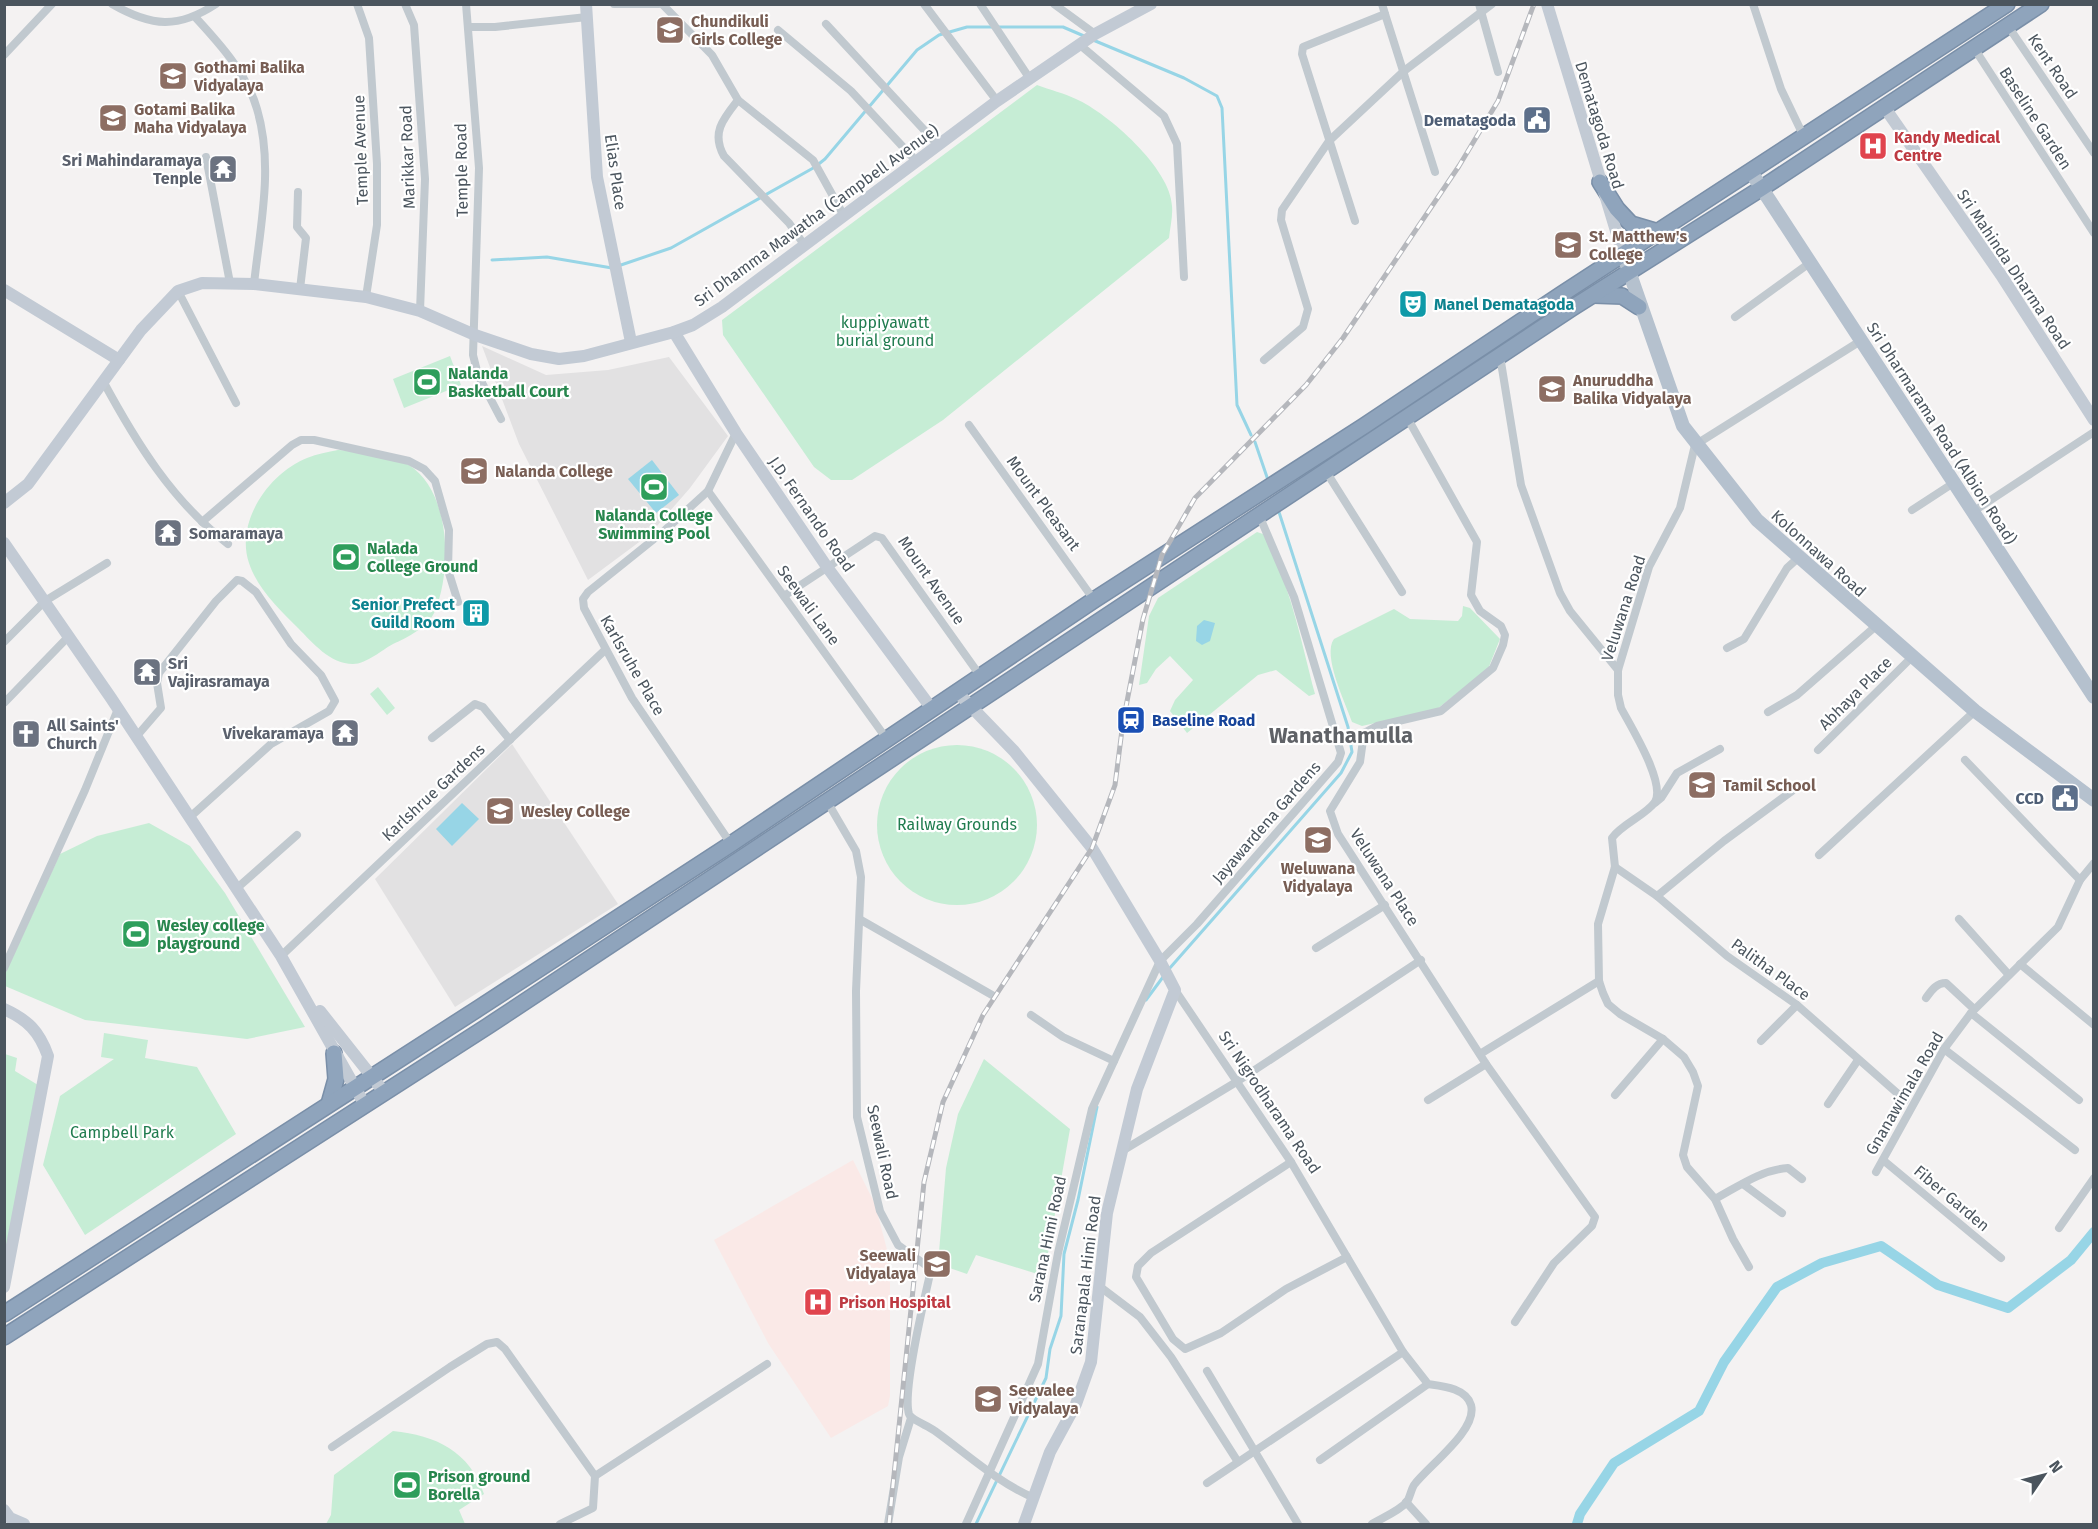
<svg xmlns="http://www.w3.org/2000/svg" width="2098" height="1529" viewBox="0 0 2098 1529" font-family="'Fira Sans',sans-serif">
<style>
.education{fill:#e2e1e2}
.medical{fill:#fae9e7}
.green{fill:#c6edd5}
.water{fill:#97d5e6}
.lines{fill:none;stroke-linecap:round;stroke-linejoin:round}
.stream{stroke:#97d5e6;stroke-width:3}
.canal{stroke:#97d5e6;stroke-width:10}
.highway-casing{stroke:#7a8fa8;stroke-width:18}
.street{stroke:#c1c9cf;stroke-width:8}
.secondary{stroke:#c2cad4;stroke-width:12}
.primary{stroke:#b5c1ce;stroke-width:14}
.highway{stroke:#8fa4bc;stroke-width:15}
.rail-casing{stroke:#b5b7bc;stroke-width:5}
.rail{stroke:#fff;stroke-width:3;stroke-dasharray:9;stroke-linecap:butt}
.labels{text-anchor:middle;stroke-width:4.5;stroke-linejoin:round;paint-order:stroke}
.education-label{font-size:16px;font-weight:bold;fill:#785e54;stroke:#fff;text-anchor:start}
.street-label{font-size:16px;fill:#4b555e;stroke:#fff}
.service-label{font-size:16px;font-weight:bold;fill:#4e5e75;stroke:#fff;text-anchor:end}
.health-label{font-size:16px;font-weight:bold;fill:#be3a42;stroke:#fff;text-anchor:start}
.worship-label{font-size:16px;font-weight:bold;fill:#5b616d;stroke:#fff;text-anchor:start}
.culture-label{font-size:16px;font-weight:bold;fill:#0d838f;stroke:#fff;text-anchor:start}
.park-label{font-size:16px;fill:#207c4f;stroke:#fff}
.leisure-label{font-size:16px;font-weight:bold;fill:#27864d;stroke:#fff;text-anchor:start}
.transit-label{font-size:16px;font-weight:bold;fill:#164399;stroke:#fff;text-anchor:start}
.district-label{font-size:22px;font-weight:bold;fill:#5f6267;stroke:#fff}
</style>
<rect width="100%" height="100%" fill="#f4f2f2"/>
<g class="education">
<polygon points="482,346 546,375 608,370 669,357 728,436 690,488 650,534 588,580 519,444"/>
<polygon points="512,744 618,904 455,1007 375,879"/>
</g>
<polygon class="medical" points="853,1160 875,1204 890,1261 890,1396 888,1406 831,1438 768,1343 714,1240"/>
<g class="green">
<path d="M1037,85c13,5 27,8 39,14 32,14 95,70 96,107 1,10 -2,22 -3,32l-226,182 -91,60h-21l-17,-13 -91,-132 -1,-15z"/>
<polygon points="450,356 461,385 404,408 393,379"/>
<path d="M338,450c21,1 52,3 71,15 42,27 43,105 26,146 -6,15 -28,27 -42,33 -11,6 -27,20 -40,20 -23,0 -40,-21 -55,-36 -18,-18 -41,-40 -49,-65 -14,-41 20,-90 58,-105 10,-4 21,-6 31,-8z"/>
<path d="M1257,532l6,2c27,48 38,107 52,160l-6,2 -33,-26 -18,5 -71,58 -17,-22 5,-11 18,-20 -23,-24 -14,13 -9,14 -8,2 10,-69 9,-18z"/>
<path d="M1463,606l7,2 30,31 -12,30 -51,40 -75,17 -10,-4c-7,-20 -30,-67 -18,-83l60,-30 16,10 48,2 4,-5z"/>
<polygon points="378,687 395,708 387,715 370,694"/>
<circle cx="957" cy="825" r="80"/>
<polygon points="149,823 190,846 225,893 305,1027 247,1039 85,1020 5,986 5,974 60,854 97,836"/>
<polygon points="104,1033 148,1040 145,1058 197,1067 236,1134 85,1235 43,1165 60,1096 114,1059 101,1057"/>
<polygon points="5,1054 17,1058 15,1071 38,1085 5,1259"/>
<polygon points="984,1059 1070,1129 1044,1276 976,1255 967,1274 938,1264 946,1168 958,1114"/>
<path d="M393,1431c43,4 77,21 91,63l-25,16 6,14h-139l5,-9 3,-40z"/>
</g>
<g class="water">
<polygon points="652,460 679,495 656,513 628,479"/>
<polygon points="1204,620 1215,623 1210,641 1202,645 1196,641 1197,626"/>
<polygon points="462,803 479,819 452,846 436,829"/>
</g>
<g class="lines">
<g class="stream">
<polyline points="1093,40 1184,78 1217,96 1222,108 1237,405 1251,435"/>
<polyline points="492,260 547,257 612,268"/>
<polyline points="618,266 671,248 815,167 825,159 917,50 939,35 967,27 1063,27 1084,36"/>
<polyline points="1255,442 1269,483"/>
<polyline points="1169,969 1341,773 1352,752 1348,727 1278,509"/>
<polyline points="1146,1000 1163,977"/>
<polyline points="976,1524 1046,1378 1050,1349 1061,1316 1064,1254 1078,1200 1097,1107"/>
</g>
<polyline class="canal" points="1577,1524 1580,1514 1614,1463 1699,1411 1724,1362 1777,1287 1822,1263 1881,1246 1938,1285 2008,1308 2071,1260 2094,1232"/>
<g class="highway-casing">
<g id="highway">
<polyline points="1600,182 1617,209 1631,224 1658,232"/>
<polyline points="1594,295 1622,296 1639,307"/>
<polyline points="329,1104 336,1079 334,1053"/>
<polyline points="4,1314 479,1008 731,844 1094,600 1364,426 1562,294 2007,4"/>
<polyline points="4,1337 488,1026 1572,308 1762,188 2041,4"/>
</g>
</g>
<g class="street">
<path d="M112,4c40,23 66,25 104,0"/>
<polyline points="357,4 369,38 377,164 377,225 366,297"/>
<polyline points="405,4 414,25 425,179 420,311"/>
<polyline points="466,4 479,168 473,355 478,375 501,419"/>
<polyline points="614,4 659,4"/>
<path d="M662,4l50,51 26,45c-15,19 -27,33 -14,56l65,67 16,23"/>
<polyline points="924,4 997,101"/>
<polyline points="980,4 1030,79"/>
<polyline points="1054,4 1095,34"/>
<polyline points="1382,4 1385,14"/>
<polyline points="1479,4 1498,72"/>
<polyline points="1753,4 1781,89 1804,137"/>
<path d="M196,18c24,26 51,56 61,91 17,57 3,118 -3,175"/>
<polyline points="826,24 939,146"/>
<polyline points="2008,26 2094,153"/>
<polyline points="469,27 495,27 587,17"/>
<polyline points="778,30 851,91 917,162"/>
<polyline points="1080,45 1164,116 1177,144 1184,277"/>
<polyline points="1974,48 2094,233"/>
<polyline points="4,55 52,4"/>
<polyline points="738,100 813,160 844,216"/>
<polyline points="206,157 230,283"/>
<polyline points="298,192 297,227 306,238 300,289"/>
<polyline points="1355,221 1302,54 1303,47 1385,14 1435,172"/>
<polyline points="178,291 236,403"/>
<polyline points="1735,317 1811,262"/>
<polyline points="1500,356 1521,485 1560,593 1570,611 1618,670"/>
<polyline points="1264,360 1303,327 1308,309 1281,220 1282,210 1329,141 1404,71 1492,4"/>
<path d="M103,381c33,61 69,120 125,163"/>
<polyline points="1408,419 1477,542 1471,595 1480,611 1501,626 1505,635 1503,645 1493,668 1441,711 1377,726 1364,733 1360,762 1330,811 1338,834 1486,1064 1595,1217 1592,1226 1554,1263 1515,1322"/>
<polyline points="969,425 1094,600"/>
<polyline points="1327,473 1402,592"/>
<polyline points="708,491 886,738"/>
<polyline points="1912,510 1955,482"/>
<polyline points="1974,511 2094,432"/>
<polyline points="202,522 292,445 301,440 314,440 409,461 424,469 435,481 449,530 448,570 458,602"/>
<polyline points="784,596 875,536 882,538 981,677"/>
<polyline points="4,642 45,601 107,563"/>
<polyline points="1727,648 1744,639 1787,568 1798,558"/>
<polyline points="4,703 69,636"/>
<polyline points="1768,712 1797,695 1876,626"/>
<polyline points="136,737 161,708 157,683 159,673 216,601 237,580 242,581 256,592 291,644 321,675 335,701 329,711 271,744 189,818"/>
<polyline points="432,738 475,704 483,707 510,740"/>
<polyline points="1818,750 1912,657"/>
<polyline points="1965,760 2080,880"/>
<path d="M828,803l28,48 5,26 -5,114 1,126 23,94 18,34 29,21 3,8c-6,27 -28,117 -21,140 2,6 20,12 26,17 32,23 62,51 99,67"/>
<polyline points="1655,803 1661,798 1677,773 1720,749"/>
<polyline points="731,844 632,698 584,608 583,599 588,592 664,531 708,491 736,433"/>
<polyline points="1819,855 1975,711"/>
<polyline points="1615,867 1657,896 1727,956 1797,1005 1905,1100"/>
<polyline points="236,889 297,835"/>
<polyline points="1657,896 1724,841 1792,791"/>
<polyline points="1959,919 2009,975"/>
<polyline points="861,920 992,995"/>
<polyline points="1316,948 1385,905"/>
<polyline points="281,956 605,650"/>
<polyline points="2020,964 2094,1025"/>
<polyline points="4,968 85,790 118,709"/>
<polyline points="1175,990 1291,1162 1403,1352 1207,1483"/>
<path d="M1926,998c5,-7 10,-15 20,-15l28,26"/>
<polyline points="1971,1013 2079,1100"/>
<polyline points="1031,1015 1063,1037 1114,1061"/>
<polyline points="1761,1041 1797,1005"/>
<polyline points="1944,1049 2075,1150"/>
<polyline points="1480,1054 1599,981"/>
<polyline points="1615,1095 1663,1039"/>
<polyline points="1428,1100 1486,1064"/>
<polyline points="1828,1104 1858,1060"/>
<polyline points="1122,1151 1238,1081 1421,960"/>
<polyline points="1883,1160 2001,1258"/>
<polyline points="1291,1162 1151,1253 1138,1266 1136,1277 1173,1339 1185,1349 1221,1333 1286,1289 1347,1257"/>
<polyline points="1876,1172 1944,1049 1971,1013 2058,927 2080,880 2094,863"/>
<polyline points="1743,1184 1782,1213"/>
<path d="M1715,1199c24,-13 46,-29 73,-31l14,11"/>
<polyline points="2059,1228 2094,1178"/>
<path d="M1749,1267l-16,-28 -18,-40 -28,-32 -4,-12 15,-69 -5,-14 -9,-15 -21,-18 -43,-25 -12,-10 -5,-11 -4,-12 -1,-57 17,-57 -3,-29c10,-14 34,-23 43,-36 11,-19 -24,-75 -34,-94l-3,-13v-25l31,-103 31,-59 15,-63 167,-105"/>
<polyline points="1099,1286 1140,1317 1171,1357 1238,1462"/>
<polyline points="1207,1371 1298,1524"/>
<polyline points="332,1447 450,1367 487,1344 497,1342 505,1349 595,1476"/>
<polyline points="1320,1460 1428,1384"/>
<polyline points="1406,1502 1426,1524"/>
<polyline points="560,1524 593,1508 595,1476 767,1364"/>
<polyline points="888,1524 899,1457 911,1418"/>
<polyline points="966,1524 1038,1364 1058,1253 1092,1109 1160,961 1197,924 1338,762 1341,753 1294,597 1259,515"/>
<path d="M1372,1524c10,-6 27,-13 35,-22 3,-5 4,-12 7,-17 14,-19 64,-55 57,-80 -5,-17 -29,-19 -43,-21l-25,-32"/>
</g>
<g class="secondary">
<polyline points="586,4 597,177 631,342"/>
<polyline points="1547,4 1623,254"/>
<polyline points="1885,108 2001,275 2094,420"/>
<polyline points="4,290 119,360"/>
<polyline points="674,332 736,433 827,567 932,709"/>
<polyline points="4,503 28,484 141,330 178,291 202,283 254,284 366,297 420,311 475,335 531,354 559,359 584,356 674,332 693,325 722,307 997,101 1095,34 1151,4"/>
<polyline points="4,543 111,698 281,956 365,1105"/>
<polyline points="957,692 1014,751 1092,848 1160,961 1175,990 1137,1089 1107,1213 1091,1362 1076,1404 1050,1452 1024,1524"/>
<path d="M4,1009c24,11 35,22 44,47l-44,231"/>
<polyline points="320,1011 384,1092"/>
<polyline points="4,1510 10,1518 24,1524"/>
</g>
<g class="primary">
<polyline points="1751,172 2094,697"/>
<polyline points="1623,254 1683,426 1757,520 1975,711 2094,800"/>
</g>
<use href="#highway" class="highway"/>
<g class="rail-casing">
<polyline id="rail" points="889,1524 924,1182 943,1102 983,1015 1092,848 1115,785 1123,722 1143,619 1162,555 1195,498 1306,385 1343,338 1459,166 1498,101 1534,4"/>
</g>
<use href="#rail" class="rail"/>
</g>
<defs>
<g id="school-square" transform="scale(1.5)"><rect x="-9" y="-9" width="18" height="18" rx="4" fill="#8d6e63" stroke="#fff"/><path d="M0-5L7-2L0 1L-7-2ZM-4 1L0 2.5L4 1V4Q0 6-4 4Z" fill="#fff"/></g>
<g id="civic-square" transform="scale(1.5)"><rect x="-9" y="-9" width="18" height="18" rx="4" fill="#5c6f8a" stroke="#fff"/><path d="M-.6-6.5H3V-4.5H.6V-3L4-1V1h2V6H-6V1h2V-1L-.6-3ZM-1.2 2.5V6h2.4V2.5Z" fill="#fff"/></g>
<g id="hospital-square" transform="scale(1.5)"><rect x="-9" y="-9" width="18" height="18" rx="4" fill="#e0444e" stroke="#fff"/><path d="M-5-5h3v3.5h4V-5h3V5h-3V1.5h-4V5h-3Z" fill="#fff"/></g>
<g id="temple-square" transform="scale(1.5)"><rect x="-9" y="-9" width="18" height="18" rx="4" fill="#6b7280" stroke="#fff"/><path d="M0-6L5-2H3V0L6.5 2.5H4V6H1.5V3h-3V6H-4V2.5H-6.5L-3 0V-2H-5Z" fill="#fff"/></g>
<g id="theatre-square" transform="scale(1.5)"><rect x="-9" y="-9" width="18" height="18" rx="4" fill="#0f9aa8" stroke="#fff"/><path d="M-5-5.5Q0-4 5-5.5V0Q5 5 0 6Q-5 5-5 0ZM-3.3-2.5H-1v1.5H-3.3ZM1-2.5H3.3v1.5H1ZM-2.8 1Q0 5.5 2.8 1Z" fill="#fff"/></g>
<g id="stadium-square" transform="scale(1.5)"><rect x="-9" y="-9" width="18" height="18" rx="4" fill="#2e9e5b" stroke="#fff"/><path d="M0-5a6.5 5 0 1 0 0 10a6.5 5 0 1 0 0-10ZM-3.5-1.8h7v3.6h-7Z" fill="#fff"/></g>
<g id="university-square" transform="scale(1.5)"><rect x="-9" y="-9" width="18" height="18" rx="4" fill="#8d6e63" stroke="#fff"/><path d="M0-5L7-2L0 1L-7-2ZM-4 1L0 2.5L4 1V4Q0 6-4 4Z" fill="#fff"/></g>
<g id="building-square" transform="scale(1.5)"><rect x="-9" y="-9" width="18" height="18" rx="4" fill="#0f9aa8" stroke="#fff"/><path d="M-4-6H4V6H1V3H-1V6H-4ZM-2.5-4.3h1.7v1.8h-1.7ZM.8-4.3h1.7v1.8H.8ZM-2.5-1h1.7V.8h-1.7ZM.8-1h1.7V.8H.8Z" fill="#fff"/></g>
<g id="station-square" transform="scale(1.5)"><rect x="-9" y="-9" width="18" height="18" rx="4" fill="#1a4fb4" stroke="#fff"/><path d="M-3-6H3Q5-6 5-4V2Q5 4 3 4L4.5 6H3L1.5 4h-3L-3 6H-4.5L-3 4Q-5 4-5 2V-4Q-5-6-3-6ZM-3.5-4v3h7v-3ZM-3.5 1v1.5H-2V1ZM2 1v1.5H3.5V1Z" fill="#fff"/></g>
<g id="church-square" transform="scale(1.5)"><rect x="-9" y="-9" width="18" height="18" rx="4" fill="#6b7280" stroke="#fff"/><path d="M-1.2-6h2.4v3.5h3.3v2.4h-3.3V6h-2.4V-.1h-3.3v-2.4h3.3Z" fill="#fff"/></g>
</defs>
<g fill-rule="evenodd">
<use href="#school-square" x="670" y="30"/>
<use href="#school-square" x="173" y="76"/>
<use href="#school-square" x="113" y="118"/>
<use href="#civic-square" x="1537" y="120"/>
<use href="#hospital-square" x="1873" y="146"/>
<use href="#temple-square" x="223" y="169"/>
<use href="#school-square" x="1568" y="245"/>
<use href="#theatre-square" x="1413" y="304"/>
<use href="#stadium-square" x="427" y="382"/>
<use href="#school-square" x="1552" y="389"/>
<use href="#university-square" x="474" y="471"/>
<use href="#stadium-square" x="654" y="487"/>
<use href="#temple-square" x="168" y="533"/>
<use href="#stadium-square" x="346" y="557"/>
<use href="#building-square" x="476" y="613"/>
<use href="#temple-square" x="147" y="672"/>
<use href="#station-square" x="1131" y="720"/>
<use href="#temple-square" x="345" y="733"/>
<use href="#church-square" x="26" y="734"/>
<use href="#school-square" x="1702" y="785"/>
<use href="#civic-square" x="2065" y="798"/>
<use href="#school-square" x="500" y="811"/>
<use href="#school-square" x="1318" y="840"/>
<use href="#stadium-square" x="136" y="934"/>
<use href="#school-square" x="937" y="1264"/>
<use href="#hospital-square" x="818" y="1302"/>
<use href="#school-square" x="988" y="1399"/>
<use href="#stadium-square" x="407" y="1485"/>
</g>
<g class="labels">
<g class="education-label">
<text x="691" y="27">Chundikuli<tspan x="691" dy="18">Girls College</tspan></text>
<text x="194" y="73">Gothami Balika<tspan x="194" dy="18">Vidyalaya</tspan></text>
<text x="134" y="115">Gotami Balika<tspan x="134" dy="18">Maha Vidyalaya</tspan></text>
<text x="1589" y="242">St. Matthew's<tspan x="1589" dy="18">College</tspan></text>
<text x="1573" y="386">Anuruddha<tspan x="1573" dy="18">Balika Vidyalaya</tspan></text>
<text x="495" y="477">Nalanda College</text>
<text x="1723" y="791">Tamil School</text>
<text x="521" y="817">Wesley College</text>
<text x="1318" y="874" text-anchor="middle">Weluwana<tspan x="1318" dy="18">Vidyalaya</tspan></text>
<text x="916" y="1261" text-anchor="end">Seewali<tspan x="916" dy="18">Vidyalaya</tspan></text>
<text x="1009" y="1396">Seevalee<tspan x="1009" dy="18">Vidyalaya</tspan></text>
</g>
<g class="street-label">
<text transform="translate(2053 66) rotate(56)" y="6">Kent Road</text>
<text transform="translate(2036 118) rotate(57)" y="6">Baseline Garden</text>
<text transform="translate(1600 125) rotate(73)" y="6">Dematagoda Road</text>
<text transform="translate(360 150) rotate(-92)" y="6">Temple Avenue</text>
<text transform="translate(407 157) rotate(-92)" y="6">Marikkar Road</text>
<text transform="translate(461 170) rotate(-91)" y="6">Temple Road</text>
<text transform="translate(616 172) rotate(82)" y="6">Elias Place</text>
<text transform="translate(816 215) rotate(-36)" y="6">Sri Dhamma Mawatha (Campbell Avenue)</text>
<text transform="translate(2014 269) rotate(56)" y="6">Sri Mahinda Dharma Road</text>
<text transform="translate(1942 433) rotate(57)" y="6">Sri Dharmarama Road (Albion Road)</text>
<text transform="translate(1044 503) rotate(54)" y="6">Mount Pleasant</text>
<text transform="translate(812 514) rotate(55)" y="6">J.D. Fernando Road</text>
<text transform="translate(1819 553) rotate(42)" y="6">Kolonnawa Road</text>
<text transform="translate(932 580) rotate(55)" y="6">Mount Avenue</text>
<text transform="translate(809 605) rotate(54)" y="6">Seewali Lane</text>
<text transform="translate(1623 608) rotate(-72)" y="6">Veluwana Road</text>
<text transform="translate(633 665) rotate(60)" y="6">Karlsruhe Place</text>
<text transform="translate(1855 693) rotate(-45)" y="6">Abhaya Place</text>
<text transform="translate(433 792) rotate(-43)" y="6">Karlshrue Gardens</text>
<text transform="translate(1266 822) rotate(-49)" y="6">Jayawardena Gardens</text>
<text transform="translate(1385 877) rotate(57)" y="6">Veluwana Place</text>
<text transform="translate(1771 969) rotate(36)" y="6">Palitha Place</text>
<text transform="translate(1904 1093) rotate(-60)" y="6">Gnanawimala Road</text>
<text transform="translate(1270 1102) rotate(56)" y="6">Sri Nigrodharama Road</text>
<text transform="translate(883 1152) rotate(78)" y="6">Seewali Road</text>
<text transform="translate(1952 1198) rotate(40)" y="6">Fiber Garden</text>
<text transform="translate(1047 1239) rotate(-78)" y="6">Sarana Himi Road</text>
<text transform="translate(1085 1275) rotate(-83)" y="6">Saranapala Himi Road</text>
</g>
<g class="service-label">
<text x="1516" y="126">Dematagoda</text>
<text x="2044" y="804">CCD</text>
</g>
<g class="health-label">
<text x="1894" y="143">Kandy Medical<tspan x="1894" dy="18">Centre</tspan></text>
<text x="839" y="1308">Prison Hospital</text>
</g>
<g class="worship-label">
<text x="202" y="166" text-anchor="end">Sri Mahindaramaya<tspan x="202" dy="18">Tenple</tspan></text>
<text x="189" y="539">Somaramaya</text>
<text x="168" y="669">Sri<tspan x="168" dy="18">Vajirasramaya</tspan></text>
<text x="47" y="731">All Saints'<tspan x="47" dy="18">Church</tspan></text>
<text x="324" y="739" text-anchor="end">Vivekaramaya</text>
</g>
<g class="culture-label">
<text x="1434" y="310">Manel Dematagoda</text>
<text x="455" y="610" text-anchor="end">Senior Prefect<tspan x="455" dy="18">Guild Room</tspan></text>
</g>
<g class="park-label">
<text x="885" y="328">kuppiyawatt<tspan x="885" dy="18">burial ground</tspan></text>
<text x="957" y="830">Railway Grounds</text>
<text x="122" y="1138">Campbell Park</text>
</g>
<g class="leisure-label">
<text x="448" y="379">Nalanda<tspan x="448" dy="18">Basketball Court</tspan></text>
<text x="654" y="521" text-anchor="middle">Nalanda College<tspan x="654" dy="18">Swimming Pool</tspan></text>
<text x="367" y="554">Nalada<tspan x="367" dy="18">College Ground</tspan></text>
<text x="157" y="931">Wesley college<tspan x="157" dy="18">playground</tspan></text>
<text x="428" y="1482">Prison ground<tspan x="428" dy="18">Borella</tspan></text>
</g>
<g class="transit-label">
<text x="1152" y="726">Baseline Road</text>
</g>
<g class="district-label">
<text x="1341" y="743">Wanathamulla</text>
</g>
</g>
<rect width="2098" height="1529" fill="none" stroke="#4b555e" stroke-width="12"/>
<g transform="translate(2044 1475) rotate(55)" stroke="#ffffff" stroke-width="4.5" paint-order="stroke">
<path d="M0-4.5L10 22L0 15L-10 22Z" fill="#4b555e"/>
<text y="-9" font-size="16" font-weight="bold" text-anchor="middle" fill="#4b555e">N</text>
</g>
</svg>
